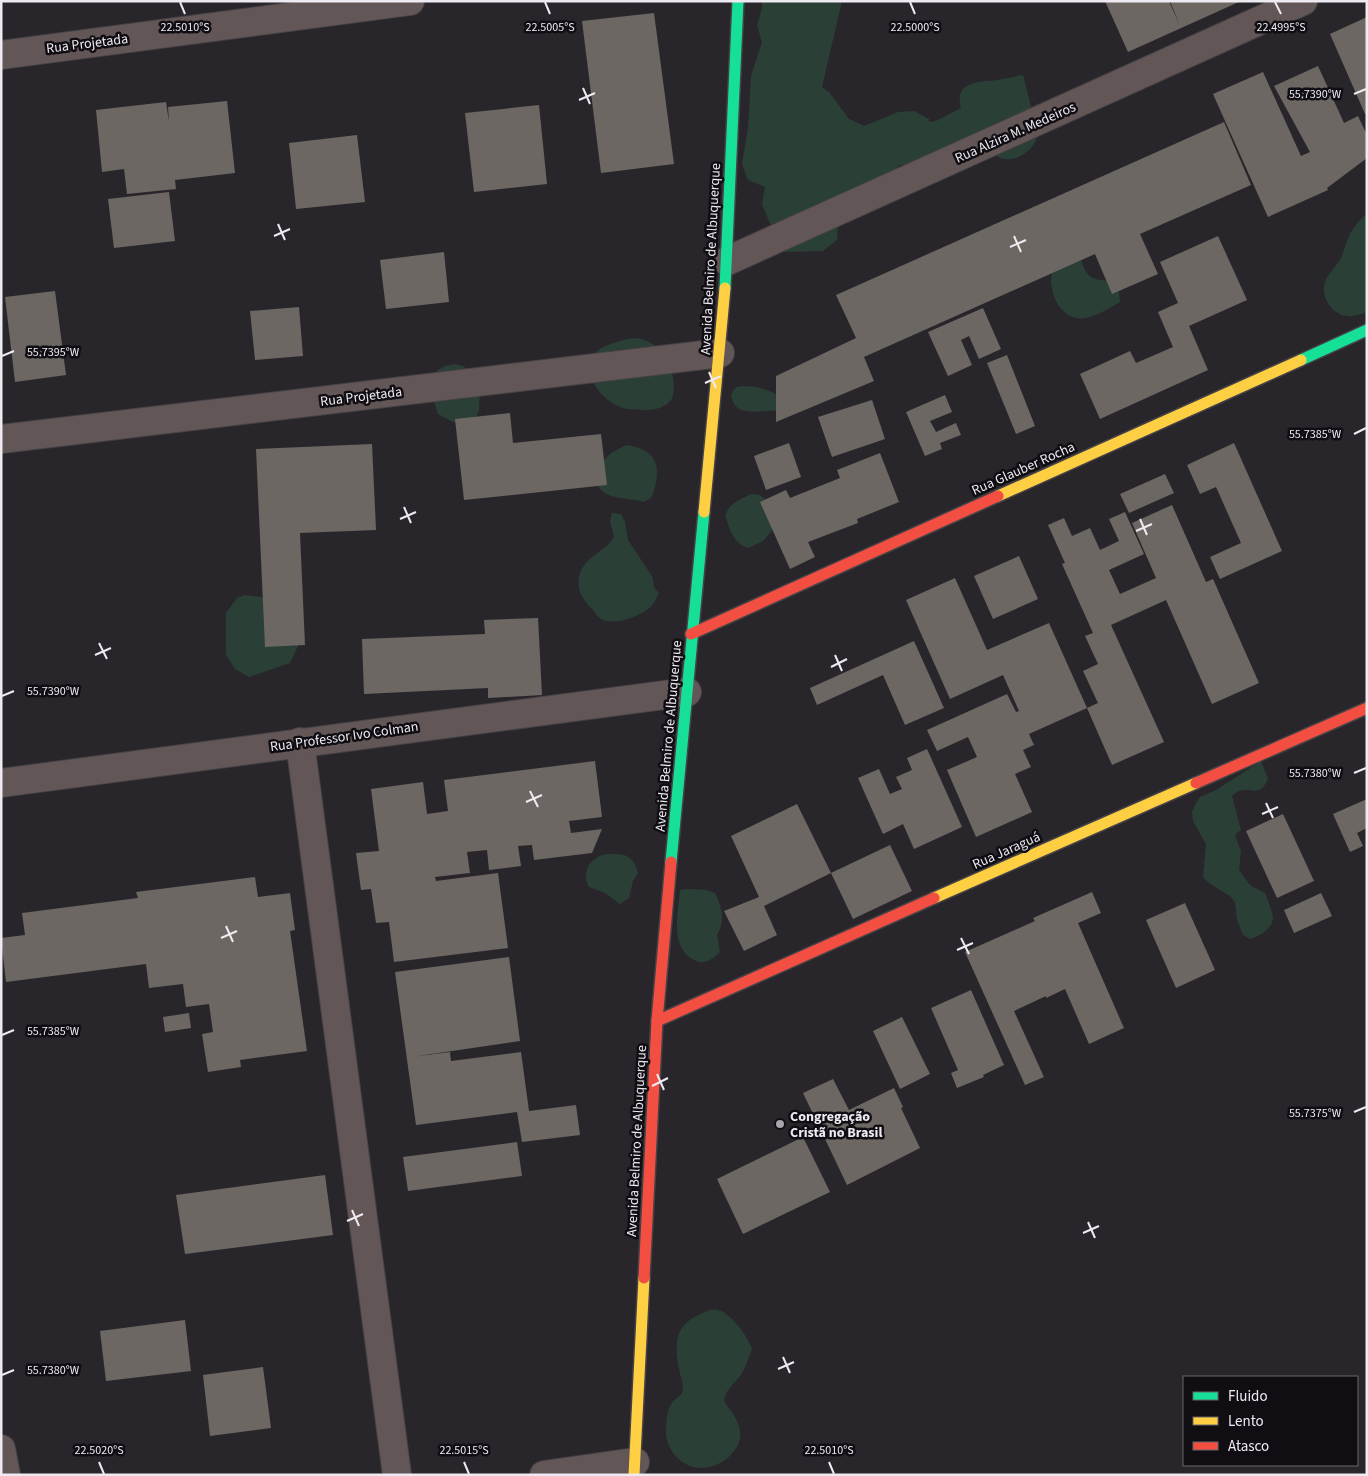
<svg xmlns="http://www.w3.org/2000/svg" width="1368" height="1476" viewBox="0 0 1368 1476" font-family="'Source Sans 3',sans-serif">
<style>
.green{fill:#2a3f35}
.building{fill:#6d6763}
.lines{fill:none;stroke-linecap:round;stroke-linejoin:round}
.street-casing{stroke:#454246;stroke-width:30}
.fast-casing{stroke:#454246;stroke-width:14}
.slow-casing{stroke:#454246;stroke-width:14}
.jam-casing{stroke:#454246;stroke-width:14}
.street{stroke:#635656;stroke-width:28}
.fast{stroke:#16e098;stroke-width:11}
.slow{stroke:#ffcf43;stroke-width:11}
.jam{stroke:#f24e42;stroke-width:11}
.ticks{fill:none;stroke:#eeeaf2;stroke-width:2}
.poi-dot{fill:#a9a5ac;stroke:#100e13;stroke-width:2}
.labels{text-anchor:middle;stroke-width:5;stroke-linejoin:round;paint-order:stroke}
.street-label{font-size:14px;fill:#eeeaf2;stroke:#100e13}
.poi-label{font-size:14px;font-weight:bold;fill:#eeeaf2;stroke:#100e13;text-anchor:start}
.ticks-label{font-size:12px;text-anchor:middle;fill:#eeeaf2;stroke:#100e13;stroke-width:5;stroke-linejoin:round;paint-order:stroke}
</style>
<rect width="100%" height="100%" fill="#29262b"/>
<g class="green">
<path d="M762,1h80l-20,86 7,5 20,27 15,7 34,-14 16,-1 15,8v3l7,-1 25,-13c-6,-22 9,-25 25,-27 12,0 25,-4 37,-6l15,59c-3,16 -23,31 -40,23 -5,-3 -10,-9 -15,-13l-62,20 -21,1 -62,58 -1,17 -14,11 -38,1 -9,-14 -14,-34 3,-17 -17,-7 -6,-16 6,-36 3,-52 11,-34 -5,-16 5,-18z"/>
<path d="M1367,213v99c-6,2 -13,5 -19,4 -16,-1 -28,-19 -23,-34 3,-8 10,-15 15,-22 4,-8 6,-18 10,-26 4,-8 11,-15 17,-21z"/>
<path d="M1079,255c3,7 5,17 12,22 14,8 28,-5 29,25 -9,5 -18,11 -27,14 -22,9 -38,-8 -41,-28 -2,-6 0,-13 0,-19z"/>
<path d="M634,338c13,0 31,12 36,25 1,4 2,10 3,15 1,6 2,16 -2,22 -6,8 -19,11 -28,10 -7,-1 -16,0 -23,-3 -18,-7 -38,-31 -27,-51 6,-11 30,-16 41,-18z"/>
<path d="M455,364l8,2 13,13 4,7 -1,25 -4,8 -14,7 -23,-12c-7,-24 -16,-45 17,-50z"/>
<path d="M744,386c18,1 25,4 40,13l-1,13c-18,-5 -49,10 -52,-18l5,-7z"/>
<path d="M626,445c33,4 36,24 26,52l-8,5c-14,-5 -43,-1 -47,-20 0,-5 1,-11 1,-16l13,-13z"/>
<path d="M751,494l9,1 6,5 9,27 -12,14 -15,7c-15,-5 -18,-18 -23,-33 5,-12 14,-15 26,-21z"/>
<path d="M612,513l9,1 4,8 3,18 25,38 1,9 5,6c-3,6 -5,12 -11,16 -10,8 -35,17 -47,10 -3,-2 -6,-6 -8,-9 -10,-10 -18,-22 -13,-37 7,-18 25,-21 34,-36l-4,-16z"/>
<polygon points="245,595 261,597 270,602 299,644 290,663 249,677 235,669 226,655 226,613 237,598"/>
<path d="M1261,761l7,18c-9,19 -14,8 -29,12 -3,1 -5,3 -7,5l9,34 -6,5 6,16 -2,19 11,15 15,8c2,5 8,21 8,24 0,12 -13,19 -23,22l-7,-4 -6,-15 -2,-17 -4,-6 -22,-14 -6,-6 3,-33 -13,-23 -1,-9 4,-9 4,-6 16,-7z"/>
<path d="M607,854c18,0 26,0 31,19l-5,8 -4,17 -9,6 -15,-11 -16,-6c-8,-16 1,-30 18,-33z"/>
<path d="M689,889l17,1 9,3c7,15 11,26 2,42l3,17c-6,6 -15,13 -24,9 -27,-12 -18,-47 -16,-71z"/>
<path d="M710,1310c3,0 5,-1 8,0 13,3 30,27 34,39 -3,8 -6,17 -10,24 -5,9 -20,19 -17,29 1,3 5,7 7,10 7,11 12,23 5,35 -18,29 -59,29 -70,-7 -2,-9 -1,-30 5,-37 4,-6 11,-7 11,-15 0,-6 -3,-13 -4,-19 -6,-33 -2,-47 31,-59z"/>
</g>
<g class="building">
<polygon points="1105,1 1169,1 1180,26 1170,1 1241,1 1128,52"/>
<polygon points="654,13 674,164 601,173 582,21"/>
<polygon points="1367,17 1367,113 1365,114 1330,34"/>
<polygon points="1318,66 1344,123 1358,116 1367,135 1367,158 1327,188 1328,190 1268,217 1213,94 1263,72 1301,156 1310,152 1274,86"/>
<polygon points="227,101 235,173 175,180 176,189 127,194 124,169 102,172 96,110 166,102 169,122 168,107"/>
<polygon points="539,105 547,184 474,192 465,113"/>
<polygon points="1224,122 1251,185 1140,234 1158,274 1112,294 1095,254 864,357 874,381 776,422 776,376 856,338 836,295"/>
<polygon points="357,135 365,202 296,209 289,143"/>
<polygon points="169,192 175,241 114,248 108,199"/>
<polygon points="1218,236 1247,300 1189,326 1208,370 1100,419 1080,374 1130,351 1136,363 1173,347 1158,312 1178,303 1160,262"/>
<polygon points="444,252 449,302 386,309 380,260"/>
<polygon points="55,291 66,375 15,382 5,297"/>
<polygon points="299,307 303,356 255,360 250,311"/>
<polygon points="983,308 1001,349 979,359 969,336 961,340 972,365 948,376 928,332"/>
<polygon points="1007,355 1035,426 1016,434 987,363"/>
<polygon points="945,395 952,412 930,421 936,432 956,423 961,435 940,443 942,449 925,456 906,412"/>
<polygon points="872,400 885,439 832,457 818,417"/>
<polygon points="510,413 513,443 601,434 607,485 464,500 455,419"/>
<polygon points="789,443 801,477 766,490 754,456"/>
<polygon points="1234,443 1282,551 1220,579 1210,557 1241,543 1216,487 1200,494 1187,465"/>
<polygon points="372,444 376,530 300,533 305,645 265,647 256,449"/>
<polygon points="880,453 899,502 857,519 858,523 808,542 815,557 790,569 760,502 786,490 790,498 840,478 837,470"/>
<polygon points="1165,474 1174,493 1129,513 1120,494"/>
<polygon points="1172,505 1206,582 1213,579 1259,683 1212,704 1166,600 1111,625 1164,742 1112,765 1087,708 1029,734 1034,745 1023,750 1031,767 1015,774 1032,812 976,837 947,770 977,757 968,737 937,751 927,730 1007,694 1016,712 1019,711 1003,675 950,699 906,600 955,578 987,650 1049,623 1087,708 1098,703 1083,671 1098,664 1085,636 1093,633 1062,564 1065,563 1048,525 1064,518 1072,536 1090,528 1100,550 1119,541 1109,519 1125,512 1144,554 1109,570 1120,594 1156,578 1132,523"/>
<polygon points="1019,556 1038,599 993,619 974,576"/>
<polygon points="538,618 542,695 488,698 488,688 364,694 362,639 485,634 484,620"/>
<polygon points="914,641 944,708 905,725 883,675 817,705 810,688"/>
<polygon points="927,749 962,827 914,849 903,824 883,834 858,778 879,769 890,794 902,789 896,777 912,770 907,758"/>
<polygon points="595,761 602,817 569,821 571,833 602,829 592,853 534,860 532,845 518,846 521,866 489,870 487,850 467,852 470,873 435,877 436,881 498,873 508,948 394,962 389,922 376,923 371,889 361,890 356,853 379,851 371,789 423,782 427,814 448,811 444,780"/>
<polygon points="1367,799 1367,828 1357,833 1363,846 1350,852 1333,814"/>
<polygon points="797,804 831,873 764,906 777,935 744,951 724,911 759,897 731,836"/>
<polygon points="1283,814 1314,881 1277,898 1246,831"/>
<polygon points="890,845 912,891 853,919 831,873"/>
<polygon points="255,877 258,897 290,893 295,930 290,931 307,1051 240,1060 241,1067 208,1072 202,1034 213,1032 209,1004 186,1007 183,984 149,988 146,964 6,982 1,938 25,935 22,913 138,898 136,892"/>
<polygon points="1092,892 1101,913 1078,923 1124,1028 1089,1044 1065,989 1046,998 1046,996 1014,1011 1044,1077 1025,1085 965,952 1035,921 1033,918"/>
<polygon points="1321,893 1332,916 1294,933 1284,910"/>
<polygon points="1185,903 1215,970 1176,988 1146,920"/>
<polygon points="509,957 520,1041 411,1057 450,1052 451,1061 521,1052 529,1111 576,1105 580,1135 522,1142 517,1112 416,1125 395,972"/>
<polygon points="971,990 1004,1065 983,1075 984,1077 957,1088 951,1073 958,1070 931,1008"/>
<polygon points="189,1013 191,1028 165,1032 163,1017"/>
<polygon points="902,1017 930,1074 900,1089 873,1031"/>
<polygon points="833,1079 849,1110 894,1088 903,1107 901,1108 920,1148 847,1185 803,1093"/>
<polygon points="803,1137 830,1192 743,1234 717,1179"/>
<polygon points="517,1142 522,1176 408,1191 403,1157"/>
<polygon points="325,1175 333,1235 185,1254 176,1195"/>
<polygon points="185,1320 191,1371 106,1381 100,1331"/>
<polygon points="263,1367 271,1428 210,1436 203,1375"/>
</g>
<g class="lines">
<g class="street-casing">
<g id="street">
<polyline points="1,55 410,1"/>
<polyline points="727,261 1303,1"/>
<polyline points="1,439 720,353"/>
<polyline points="300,742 397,1475"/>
<polyline points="1,783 687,692"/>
<polyline points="1,1449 6,1475"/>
<polyline points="544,1475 635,1462"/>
</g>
</g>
<g class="fast-casing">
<g id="fast">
<polyline points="725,288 738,1"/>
<polyline points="1301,360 1367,330"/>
<polyline points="671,862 704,512"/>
</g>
</g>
<g class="slow-casing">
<g id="slow">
<polyline points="998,496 1301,360"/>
<polyline points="704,512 725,288"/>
<polyline points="934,898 1196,783"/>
<polyline points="634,1475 644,1278"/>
</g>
</g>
<g class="jam-casing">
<g id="jam">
<polyline points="691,634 998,496"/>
<polyline points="1196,783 1367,708"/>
<polyline points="657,1021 934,898"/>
<polyline points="644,1278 657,1021 671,862"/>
</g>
</g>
<use href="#street" class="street"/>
<use href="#fast" class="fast"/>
<use href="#slow" class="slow"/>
<use href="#jam" class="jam"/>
</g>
<path class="ticks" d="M180,2l5,12M545,2l5,12M910,2l5,12M1275,2l6,12M583,88l7,16M1354,94l12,-5M579,100l16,-7M278,224l7,16M274,236l16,-7M1014,236l7,16M1010,247l16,-7M2,356l12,-5M709,372l7,16M705,383l16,-7M1354,434l12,-6M404,507l7,16M400,519l16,-7M1140,519l7,16M1136,531l16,-7M99,643l8,16M95,655l16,-7M835,655l7,16M831,667l16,-8M2,696l12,-5M1354,773l12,-5M530,791l8,16M526,802l16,-7M1266,803l7,15M1262,814l16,-7M226,926l7,16M221,938l16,-7M961,938l8,16M957,950l16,-7M2,1035l12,-5M657,1074l7,16M652,1086l16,-8M1354,1112l12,-5M352,1210l7,16M347,1221l16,-7M1088,1222l7,16M1083,1233l16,-7M783,1357l7,16M778,1369l16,-7M2,1375l12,-5M99,1462l5,12M464,1462l5,12M829,1462l5,12"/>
<circle class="poi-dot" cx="780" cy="1124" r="5"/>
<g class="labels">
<g class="street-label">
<text transform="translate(87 43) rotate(-7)" y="5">Rua Projetada</text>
<text transform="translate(1015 132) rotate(-24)" y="5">Rua Alzira M. Medeiros</text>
<text transform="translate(710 259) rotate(-87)" y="5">Avenida Belmiro de Albuquerque</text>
<text transform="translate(361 396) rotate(-7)" y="5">Rua Projetada</text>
<text transform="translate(1023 468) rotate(-24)" y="5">Rua Glauber Rocha</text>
<text transform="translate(344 736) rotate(-8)" y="5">Rua Professor Ivo Colman</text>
<text transform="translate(668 736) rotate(-85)" y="5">Avenida Belmiro de Albuquerque</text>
<text transform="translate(1006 850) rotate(-24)" y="5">Rua Jaraguá</text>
<text transform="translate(636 1141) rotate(-87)" y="5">Avenida Belmiro de Albuquerque</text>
</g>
<g class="poi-label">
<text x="790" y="1121">Congregação<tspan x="790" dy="16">Cristã no Brasil</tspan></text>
</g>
</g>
<g class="ticks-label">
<text x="185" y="31">22.5010°S</text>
<text x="550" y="31">22.5005°S</text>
<text x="915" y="31">22.5000°S</text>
<text x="1281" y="31">22.4995°S</text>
<text x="1315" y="98">55.7390°W</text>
<text x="53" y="356">55.7395°W</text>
<text x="1315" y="438">55.7385°W</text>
<text x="53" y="695">55.7390°W</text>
<text x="1315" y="777">55.7380°W</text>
<text x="53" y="1035">55.7385°W</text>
<text x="1315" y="1117">55.7375°W</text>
<text x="53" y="1374">55.7380°W</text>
<text x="99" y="1454">22.5020°S</text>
<text x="464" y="1454">22.5015°S</text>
<text x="829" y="1454">22.5010°S</text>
</g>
<rect width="1368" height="1476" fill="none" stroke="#eeeaf2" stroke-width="5"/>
<rect x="1183" y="1376" width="175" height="90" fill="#100e13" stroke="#69666c"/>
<rect x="1193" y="1392" width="25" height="8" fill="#16e098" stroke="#69666c"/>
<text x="1228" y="1401" font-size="15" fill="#eeeaf2">Fluido</text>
<rect x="1193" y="1417" width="25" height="8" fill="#ffcf43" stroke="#69666c"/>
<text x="1228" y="1426" font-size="15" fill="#eeeaf2">Lento</text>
<rect x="1193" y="1442" width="25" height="8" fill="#f24e42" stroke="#69666c"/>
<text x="1228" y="1451" font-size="15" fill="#eeeaf2">Atasco</text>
</svg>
